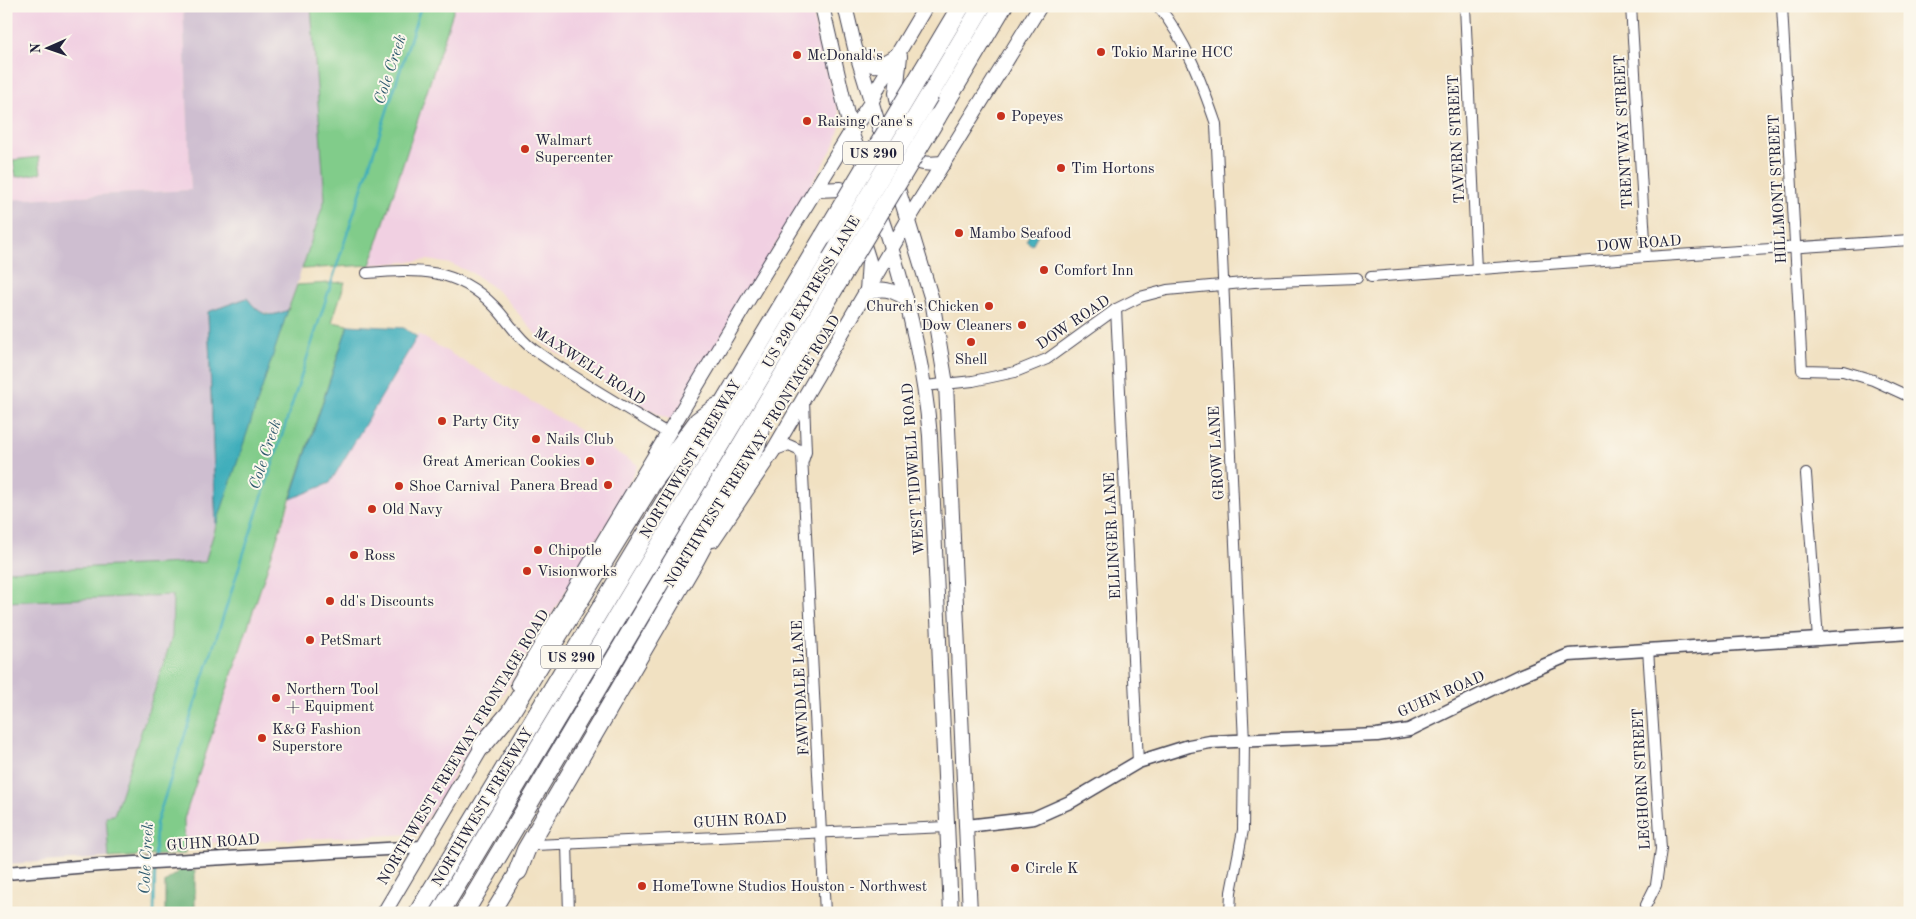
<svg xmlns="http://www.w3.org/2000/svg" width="1916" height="919" viewBox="0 0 1916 919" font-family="'Old Standard TT',serif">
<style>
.built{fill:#f1d0e2}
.industrial{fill:#cebed0}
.green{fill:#81cc8a;stroke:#527762}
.forest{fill:#68b076;stroke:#456958}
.water{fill:#3faebb;stroke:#30687b}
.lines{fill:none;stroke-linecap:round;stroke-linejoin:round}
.stream{stroke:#3faebb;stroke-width:2.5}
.minor-casing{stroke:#413f4f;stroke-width:12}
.tertiary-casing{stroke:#413f4f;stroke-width:15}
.secondary-casing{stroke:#413f4f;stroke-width:16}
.motorway-casing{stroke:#413f4f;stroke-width:20}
.minor{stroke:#fff;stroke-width:10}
.tertiary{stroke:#fff;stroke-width:12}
.secondary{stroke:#fff;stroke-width:14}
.motorway{stroke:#fff;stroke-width:18}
.motorway-bridge-casing{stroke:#413f4f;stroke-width:20;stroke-linecap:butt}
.motorway-bridge{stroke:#fff;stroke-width:18}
.poi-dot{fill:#c8321e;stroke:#fbf7ec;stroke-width:2}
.labels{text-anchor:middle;stroke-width:4;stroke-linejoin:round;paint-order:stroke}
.shield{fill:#fbf7ec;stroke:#636270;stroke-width:1}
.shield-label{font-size:14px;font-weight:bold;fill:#22223b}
.poi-label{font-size:15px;fill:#22223b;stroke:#fbf7ec;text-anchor:start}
.street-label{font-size:15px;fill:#22223b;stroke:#fbf7ec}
.water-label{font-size:16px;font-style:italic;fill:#2e5a6e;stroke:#fbf7ec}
</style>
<rect width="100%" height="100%" fill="#fbf7ec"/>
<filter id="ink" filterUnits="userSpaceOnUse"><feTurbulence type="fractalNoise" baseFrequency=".02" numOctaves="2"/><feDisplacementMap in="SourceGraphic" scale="10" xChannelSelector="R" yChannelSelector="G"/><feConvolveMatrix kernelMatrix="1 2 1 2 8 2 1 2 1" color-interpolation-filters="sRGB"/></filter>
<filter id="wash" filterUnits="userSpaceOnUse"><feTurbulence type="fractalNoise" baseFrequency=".0096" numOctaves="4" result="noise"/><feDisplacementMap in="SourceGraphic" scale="20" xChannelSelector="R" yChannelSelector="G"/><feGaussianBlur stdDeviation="1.12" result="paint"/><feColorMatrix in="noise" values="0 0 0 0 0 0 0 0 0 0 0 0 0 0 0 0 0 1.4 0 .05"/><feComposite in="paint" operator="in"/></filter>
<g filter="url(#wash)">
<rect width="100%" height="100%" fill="#f1e1c2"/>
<g class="built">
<polygon points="6,6 183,6 191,190 6,200"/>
<polygon points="455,6 812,6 818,43 839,113 840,126 835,144 672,420 659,415 545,345 506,299 491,286 472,273 451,264 428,260 370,265"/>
<polygon points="418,334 638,465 609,520 418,834 185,844 184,819 291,499 330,483"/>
</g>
<g class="industrial">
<polygon points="183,6 311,6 325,199 288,310 276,315 257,311 208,312 216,526 205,562 6,571 6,200 191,190"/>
<polygon points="173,594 172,637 114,816 106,816 109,858 6,864 6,602"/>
</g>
<g class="green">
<polygon points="311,6 455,6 370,265 302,269 325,199"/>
<polygon points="39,157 41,173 16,177 13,160"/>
<path d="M345,282l-13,40 16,3 -164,494 1,35 -76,4 -3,-42 8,-1 58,-178 1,-42 -167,7v-31l199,-9 11,-36 -8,-214 39,-14c13,17 21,21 41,12l9,-25z"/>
</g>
<polygon class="forest" points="181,869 195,871 195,913 165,913 165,882"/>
<g class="water">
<polygon points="1033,228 1039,232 1032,245 1026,241"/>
<path d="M247,298c13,17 21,21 41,12l-72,216 -8,-214z"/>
<polygon points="348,325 404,328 417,337 330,483 291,499"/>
</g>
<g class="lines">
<g class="stream">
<polyline points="155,859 156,824 421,6"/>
<polyline points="154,913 155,867"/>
</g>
</g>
</g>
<g filter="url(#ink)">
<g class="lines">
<g class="minor-casing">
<g id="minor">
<path d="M1158,6c29,36 43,75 58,118l28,618 -1,88 -12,62 -1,21"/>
<polyline points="1465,6 1477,270"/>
<polyline points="1631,6 1646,257"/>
<polyline points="1782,6 1802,370 1843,371 1873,380 1910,397"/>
<path d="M367,273c51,-4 89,-6 127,33 14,14 23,32 39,43 43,31 90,57 136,85"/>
<polyline points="1371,277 1646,257 1910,240"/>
<polyline points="1116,309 1138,762"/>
<polyline points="925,386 973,381 1015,372 1047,359 1116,309 1140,297 1167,290 1254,282 1357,278"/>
<polyline points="773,451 789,445 798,449 802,455 825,913"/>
<polyline points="803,461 806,452 804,400"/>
<polyline points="1806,474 1818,640"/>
<polyline points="567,844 569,913"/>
<polyline points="535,845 947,827"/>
<polyline points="1646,905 1656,885 1661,849 1648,649"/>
</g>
</g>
<g class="tertiary-casing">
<g id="tertiary">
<polyline points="967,826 1034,818 1072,801 1138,762 1189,746 1210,742 1377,735 1409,730 1519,676 1569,655 1910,633"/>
<polyline points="6,873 100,865 422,847"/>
</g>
</g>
<g class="secondary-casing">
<g id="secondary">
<polyline points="822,6 851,132 867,176"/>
<polyline points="845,6 855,48 932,300 946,384 970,913"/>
<path d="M857,52c15,20 22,14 40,3"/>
<polyline points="900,56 896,93 900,114"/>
<path d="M909,149c6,18 20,15 35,14"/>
<polyline points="817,190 841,189 849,198 869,261 867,291"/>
<path d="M877,206c27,75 46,151 53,230l21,477"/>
<path d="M867,294c14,-9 26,-3 39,4"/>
<polyline points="713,540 773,451 908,220 1040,6"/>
<polyline points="518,684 757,285 851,132 872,101 878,87 926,6"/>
<polyline points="384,913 488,737"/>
<polyline points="492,913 523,862"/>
</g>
</g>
<g class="motorway-casing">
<g id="motorway">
<polyline points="923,70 961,6"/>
<polyline points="930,94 982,6"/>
<polyline points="937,117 1003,6"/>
<polyline points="482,746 510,713 652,483 698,421 717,407"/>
<polyline points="518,871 526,850 695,560 757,444 762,418"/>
<polyline points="418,913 824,236"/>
<polyline points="440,913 831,259"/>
<polyline points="464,913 838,282"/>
</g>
</g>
<use href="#minor" class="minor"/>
<use href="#tertiary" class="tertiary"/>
<use href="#secondary" class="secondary"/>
<use href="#motorway" class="motorway"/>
<g class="motorway-bridge-casing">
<g id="motorway-bridge">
<polyline points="824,236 923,70"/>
<polyline points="831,259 930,94"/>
<polyline points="838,282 937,117"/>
</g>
</g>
<use href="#motorway-bridge" class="motorway-bridge"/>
</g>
</g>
<g class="poi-dot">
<circle cx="1101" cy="52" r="5"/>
<circle cx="797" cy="55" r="5"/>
<circle cx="1001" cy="116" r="5"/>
<circle cx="807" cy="121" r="5"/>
<circle cx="525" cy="149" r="5"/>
<circle cx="1061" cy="168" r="5"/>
<circle cx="959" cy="233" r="5"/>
<circle cx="1044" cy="270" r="5"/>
<circle cx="989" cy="306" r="5"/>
<circle cx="1022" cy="325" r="5"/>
<circle cx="971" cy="342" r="5"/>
<circle cx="442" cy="421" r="5"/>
<circle cx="536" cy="439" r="5"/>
<circle cx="590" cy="461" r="5"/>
<circle cx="608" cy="485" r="5"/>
<circle cx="399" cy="486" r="5"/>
<circle cx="372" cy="509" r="5"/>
<circle cx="538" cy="550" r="5"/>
<circle cx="354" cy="555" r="5"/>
<circle cx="527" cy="571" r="5"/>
<circle cx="330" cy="601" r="5"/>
<circle cx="310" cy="640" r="5"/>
<circle cx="276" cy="698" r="5"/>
<circle cx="262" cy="738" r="5"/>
<circle cx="1015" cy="868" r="5"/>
<circle cx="642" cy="886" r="5"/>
</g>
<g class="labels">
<g class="shield">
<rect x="843" y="141.5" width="60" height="23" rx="4"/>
<rect x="541" y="645.5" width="60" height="23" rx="4"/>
</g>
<g class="shield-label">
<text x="873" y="158">US 290</text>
<text x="571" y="662">US 290</text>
</g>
<g class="poi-label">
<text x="1111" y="57">Tokio Marine HCC</text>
<text x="807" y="60">McDonald's</text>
<text x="1011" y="121">Popeyes</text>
<text x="817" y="126">Raising Cane's</text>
<text x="535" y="145">Walmart<tspan x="535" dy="17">Supercenter</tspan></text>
<text x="1071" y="173">Tim Hortons</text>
<text x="969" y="238">Mambo Seafood</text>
<text x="1054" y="275">Comfort Inn</text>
<text x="979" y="311" text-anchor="end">Church's Chicken</text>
<text x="1012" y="330" text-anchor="end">Dow Cleaners</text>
<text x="971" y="364" text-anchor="middle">Shell</text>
<text x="452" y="426">Party City</text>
<text x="546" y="444">Nails Club</text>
<text x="580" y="466" text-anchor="end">Great American Cookies</text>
<text x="598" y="490" text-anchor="end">Panera Bread</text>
<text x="409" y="491">Shoe Carnival</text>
<text x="382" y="514">Old Navy</text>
<text x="548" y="555">Chipotle</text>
<text x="364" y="560">Ross</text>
<text x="537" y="576">Visionworks</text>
<text x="340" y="606">dd's Discounts</text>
<text x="320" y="645">PetSmart</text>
<text x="286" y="694">Northern Tool<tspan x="286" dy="17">+ Equipment</tspan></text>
<text x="272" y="734">K&amp;G Fashion<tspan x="272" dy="17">Superstore</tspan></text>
<text x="1025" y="873">Circle K</text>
<text x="652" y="891">HomeTowne Studios Houston - Northwest</text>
</g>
<g class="street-label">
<text transform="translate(1623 132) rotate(-93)" y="5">TRENTWAY STREET</text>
<text transform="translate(1456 139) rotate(-93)" y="5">TAVERN STREET</text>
<text transform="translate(1777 189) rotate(-93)" y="5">HILLMONT STREET</text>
<text transform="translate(1639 243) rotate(-4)" y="5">DOW ROAD</text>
<text transform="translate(811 292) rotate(-59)" y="5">US 290 EXPRESS LANE</text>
<text transform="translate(1073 322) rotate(-34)" y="5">DOW ROAD</text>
<text transform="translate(590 366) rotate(33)" y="5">MAXWELL ROAD</text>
<text transform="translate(752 451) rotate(-58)" y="5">NORTHWEST FREEWAY FRONTAGE ROAD</text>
<text transform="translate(1216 453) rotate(-93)" y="5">GROW LANE</text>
<text transform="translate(690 459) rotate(-59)" y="5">NORTHWEST FREEWAY</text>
<text transform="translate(913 469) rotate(-94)" y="5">WEST TIDWELL ROAD</text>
<text transform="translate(1112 536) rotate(-93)" y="5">ELLINGER LANE</text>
<text transform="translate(800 688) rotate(-93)" y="5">FAWNDALE LANE</text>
<text transform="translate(1441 694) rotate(-24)" y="5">GUHN ROAD</text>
<text transform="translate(463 747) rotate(-59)" y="5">NORTHWEST FREEWAY FRONTAGE ROAD</text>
<text transform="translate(1641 779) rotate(-93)" y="5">LEGHORN STREET</text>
<text transform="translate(482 807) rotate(-59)" y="5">NORTHWEST FREEWAY</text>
<text transform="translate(740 820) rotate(-3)" y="5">GUHN ROAD</text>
<text transform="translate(213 842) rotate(-4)" y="5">GUHN ROAD</text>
</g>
<g class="water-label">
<text transform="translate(389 69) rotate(-72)" y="6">Cole Creek</text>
<text transform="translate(264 454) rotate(-72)" y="6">Cole Creek</text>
<text transform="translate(145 858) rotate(-87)" y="6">Cole Creek</text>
</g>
</g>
<rect width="1916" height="919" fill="none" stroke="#fbf7ec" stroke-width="25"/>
<g transform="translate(48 48) rotate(268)" stroke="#fbf7ec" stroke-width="4" paint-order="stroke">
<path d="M0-4L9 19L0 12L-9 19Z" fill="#22223b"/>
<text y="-8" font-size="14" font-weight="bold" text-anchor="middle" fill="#22223b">N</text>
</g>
</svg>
